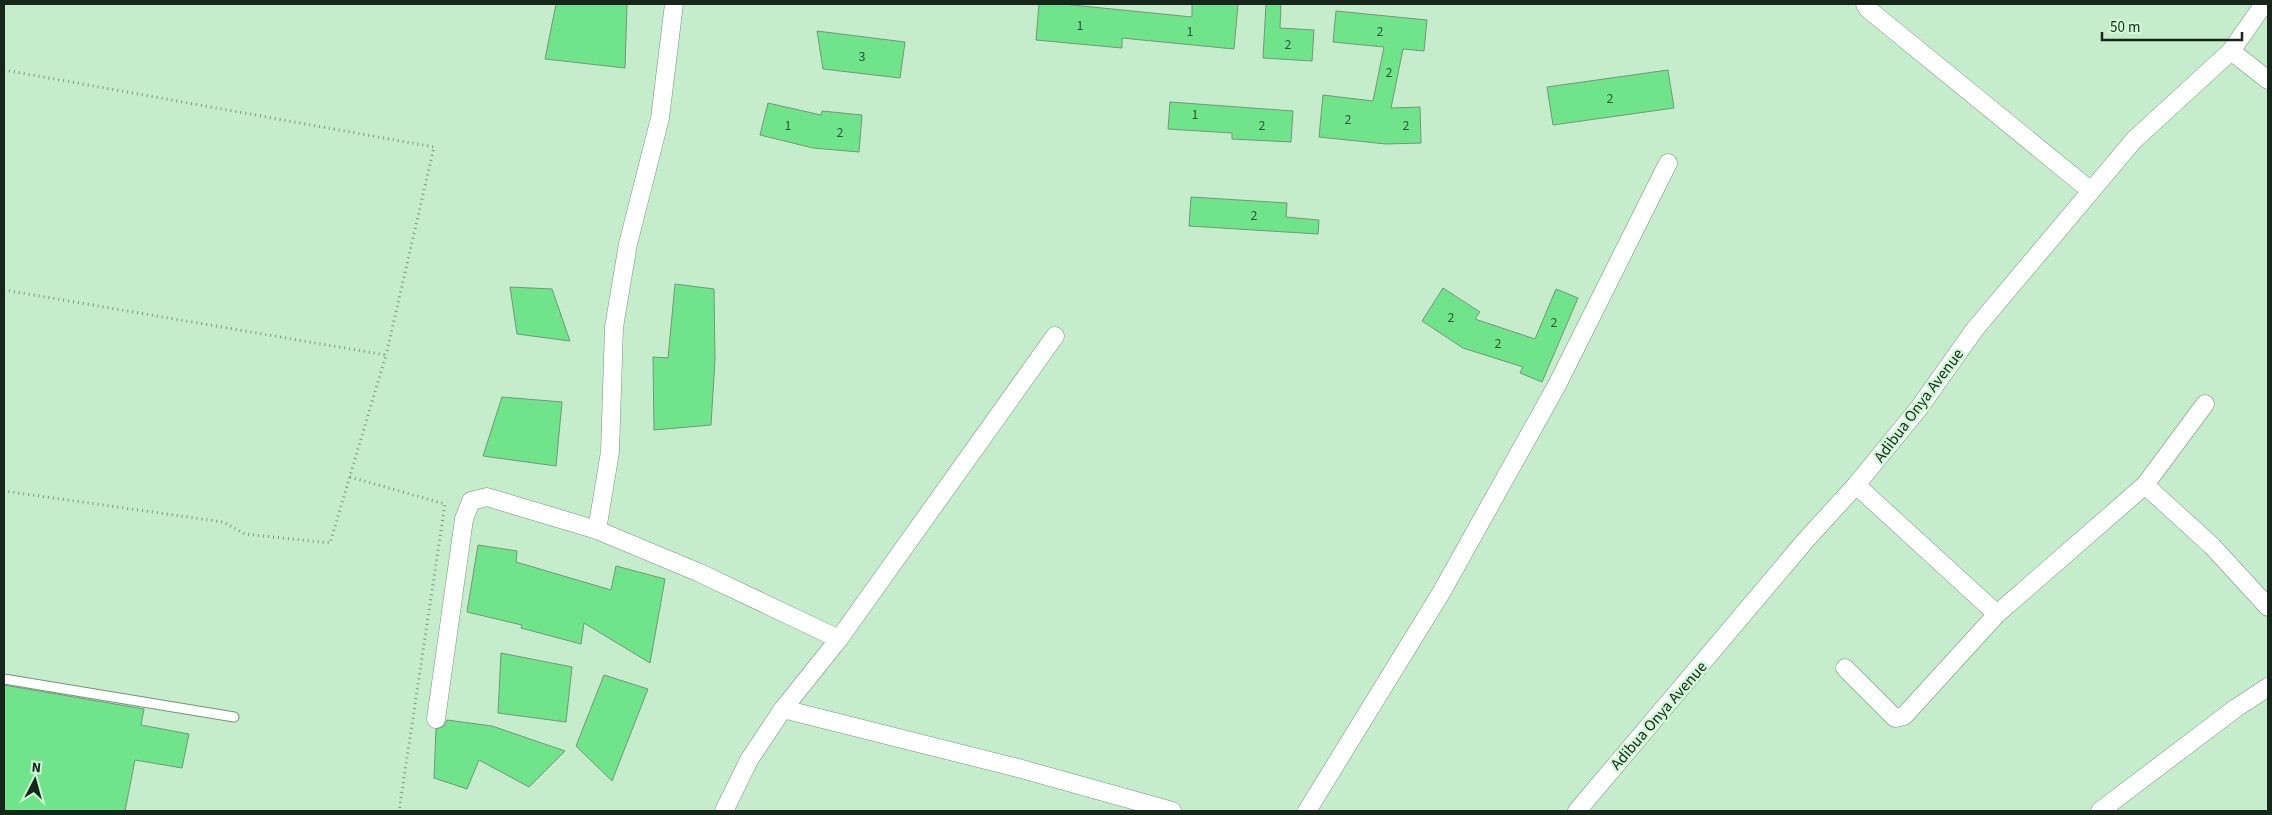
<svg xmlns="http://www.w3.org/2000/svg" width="2272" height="815" viewBox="0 0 2272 815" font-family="'Source Sans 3',sans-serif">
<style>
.building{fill:#6fe48b;stroke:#729778}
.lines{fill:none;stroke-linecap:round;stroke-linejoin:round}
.service-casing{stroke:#729778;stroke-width:11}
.minor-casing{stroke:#729778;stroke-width:19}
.path{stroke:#7b9880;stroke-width:3;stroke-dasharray:1 4;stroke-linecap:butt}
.service{stroke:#fff;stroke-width:9}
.minor{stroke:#fff;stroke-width:18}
.labels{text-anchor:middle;stroke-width:5;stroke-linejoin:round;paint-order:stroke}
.number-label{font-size:14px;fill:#2d5636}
.street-label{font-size:16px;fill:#17261a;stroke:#d2f9d8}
</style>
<rect width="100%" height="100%" fill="#c5eccb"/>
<g class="building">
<polygon points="556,4 627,4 625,68 545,59"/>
<polygon points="1039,4 1062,4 1192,17 1192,4 1238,4 1234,49 1122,38 1122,48 1036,40"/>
<polygon points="1266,4 1281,4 1280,28 1314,30 1312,61 1263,58"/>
<polygon points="1336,11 1427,20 1424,51 1403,49 1391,108 1420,107 1421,143 1386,144 1319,137 1323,95 1373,101 1384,47 1333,42"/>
<polygon points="817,31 905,42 900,78 823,69"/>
<polygon points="1668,70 1674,108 1553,125 1547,87"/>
<polygon points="1170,102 1293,111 1291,142 1232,139 1232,133 1168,129"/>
<polygon points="768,103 821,115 822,111 862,115 859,152 813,148 760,135"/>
<polygon points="1191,197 1287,203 1286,217 1319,220 1318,234 1189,226"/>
<polygon points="675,284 714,289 715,360 711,425 654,430 653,357 668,358"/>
<polygon points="510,287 552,289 570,341 517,334"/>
<polygon points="1443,288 1480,312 1475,319 1535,339 1556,289 1578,298 1542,382 1520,373 1523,367 1463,348 1422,321"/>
<polygon points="502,397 562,402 556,466 483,456"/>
<polygon points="478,545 517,551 516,562 611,590 616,566 665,579 650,663 584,623 581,644 521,628 522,625 467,612"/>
<polygon points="501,653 572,667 566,722 498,713"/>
<polygon points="604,675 648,689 612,781 576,746"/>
<polygon points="4,685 144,709 141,725 189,734 182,768 135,760 125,811 4,811"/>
<polygon points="447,720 492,726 565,751 529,787 479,760 467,789 434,778 436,729 444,726"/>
</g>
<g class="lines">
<g class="service-casing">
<polyline id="service" points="4,679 234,717"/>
</g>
<g class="minor-casing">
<g id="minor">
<polyline points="1865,4 1868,9 2091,191"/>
<polyline points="2231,51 2268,80"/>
<polyline points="2205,404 2145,485 2212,546 2268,607"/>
<polyline points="1856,485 1997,614"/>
<polyline points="597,530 610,452 614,327 628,244 660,118 674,4"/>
<polyline points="1845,668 1895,718 1904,716 1997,614 2145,485"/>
<polyline points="783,709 1018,768 1172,811"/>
<polyline points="436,719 464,519 471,501 487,497 597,530 700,573 839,639"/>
<polyline points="724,811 749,760 783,709 839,639 1055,336"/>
<polyline points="1307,811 1441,593 1557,385 1668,163"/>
<polyline points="1577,811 1805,541 1856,485 1919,408 1975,329 2134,140 2231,51 2264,4"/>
<polyline points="2100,811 2236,708 2268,687"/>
</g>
</g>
<g class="path">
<polyline points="4,70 434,147 386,355"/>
<polyline points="4,290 386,355 330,543 245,534 223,522 4,491"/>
<polyline points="350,477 445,504 399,811"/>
</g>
<use href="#service" class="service"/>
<use href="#minor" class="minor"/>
</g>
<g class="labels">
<g class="number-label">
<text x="1080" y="30">1</text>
<text x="1190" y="36">1</text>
<text x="1380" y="36">2</text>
<text x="1288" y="49">2</text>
<text x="862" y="61">3</text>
<text x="1389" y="77">2</text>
<text x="1610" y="103">2</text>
<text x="1195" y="119">1</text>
<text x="1348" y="124">2</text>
<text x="788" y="130">1</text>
<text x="1262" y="130">2</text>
<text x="1406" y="130">2</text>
<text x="840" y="137">2</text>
<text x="1254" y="220">2</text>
<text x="1451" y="322">2</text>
<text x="1554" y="327">2</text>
<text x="1498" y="348">2</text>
</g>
<g class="street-label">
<text transform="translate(1918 405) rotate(-53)" y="6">Adibua Onya Avenue</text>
<text transform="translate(1658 715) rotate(-49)" y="6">Adibua Onya Avenue</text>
</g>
</g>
<rect width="2272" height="815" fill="none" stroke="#17261a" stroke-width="10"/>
<g transform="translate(35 780) rotate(6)" stroke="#d2f9d8" stroke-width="4" paint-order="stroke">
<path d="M0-4L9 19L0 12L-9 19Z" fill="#17261a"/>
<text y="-8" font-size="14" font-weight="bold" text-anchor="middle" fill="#17261a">N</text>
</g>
<path d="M2102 32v8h140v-8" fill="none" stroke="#17261a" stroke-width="2.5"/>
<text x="2110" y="32" font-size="15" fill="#17261a" stroke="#d2f9d8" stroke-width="4" paint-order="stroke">50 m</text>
</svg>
